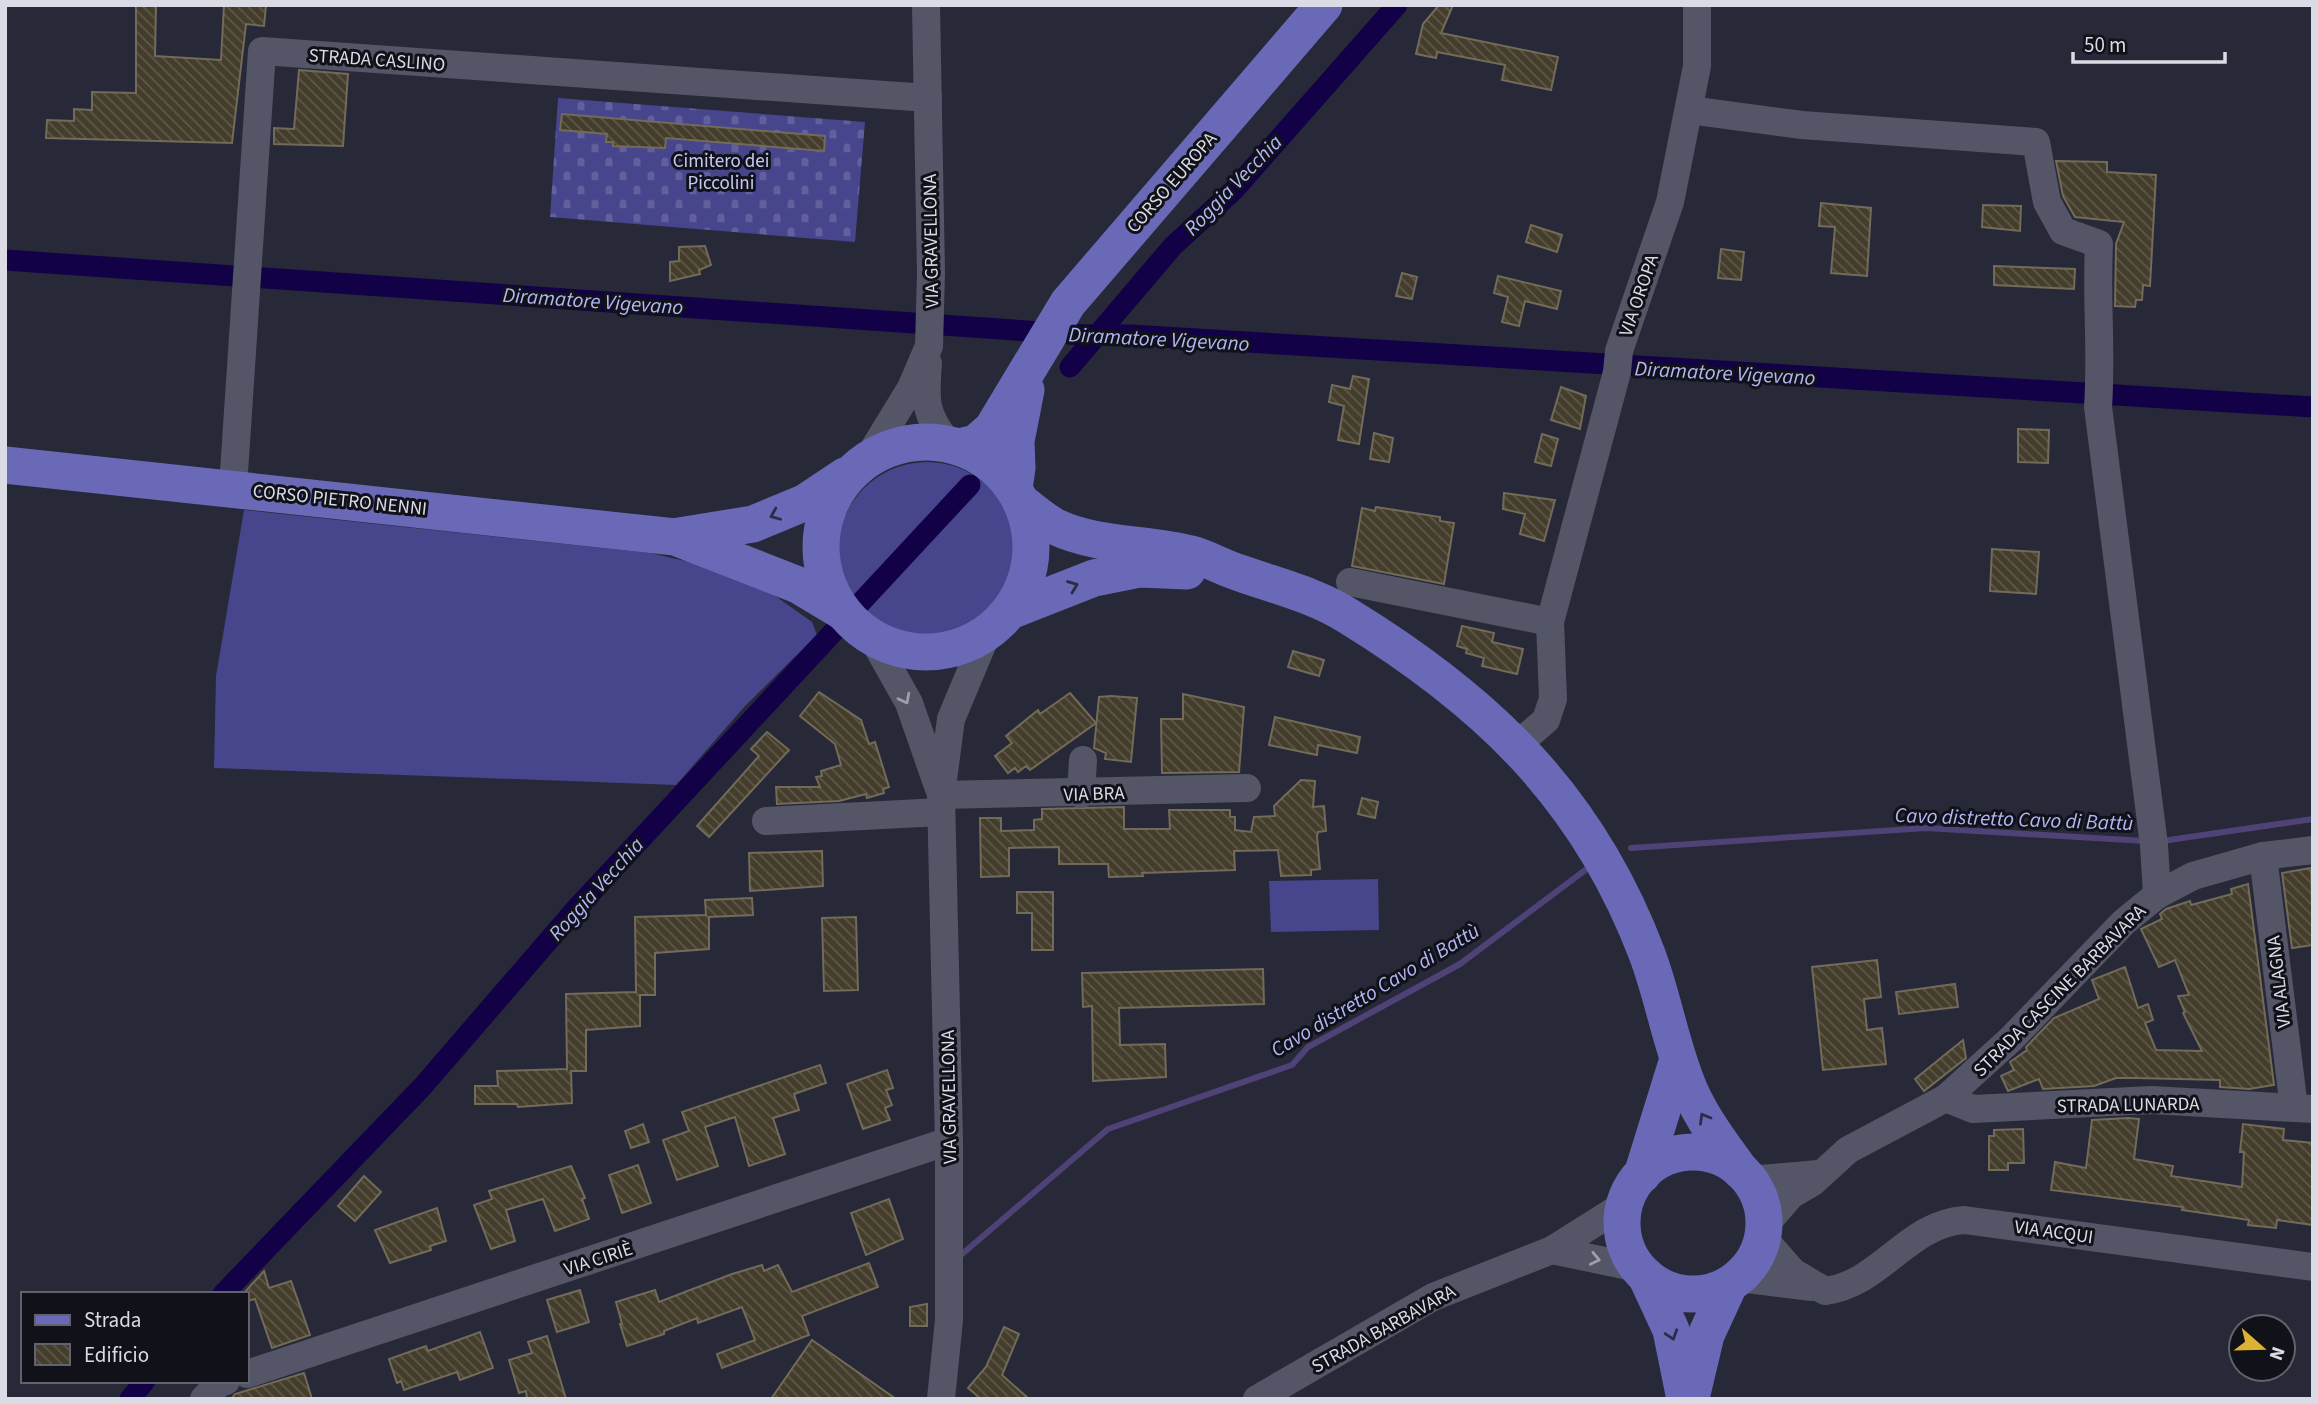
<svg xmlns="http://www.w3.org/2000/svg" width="2318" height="1404" viewBox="0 0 2318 1404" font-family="'Source Sans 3',sans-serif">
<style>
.grass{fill:#47458c}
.cemetery{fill:url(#cemetery-stones)}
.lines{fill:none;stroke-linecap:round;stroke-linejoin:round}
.stream{stroke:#4f4276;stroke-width:6}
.canal{stroke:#130147;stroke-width:21}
.building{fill:url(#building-back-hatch);stroke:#726b59;stroke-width:2}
.minor{stroke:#545668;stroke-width:28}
.major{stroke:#6a69b7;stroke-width:37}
.oneway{stroke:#2c2c48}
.oneway2{stroke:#9e9fad}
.labels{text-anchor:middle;stroke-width:6;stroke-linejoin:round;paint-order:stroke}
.street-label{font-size:19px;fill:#dadbe5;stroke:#111219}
.park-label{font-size:19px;fill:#c5c9f3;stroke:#111219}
.water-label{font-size:21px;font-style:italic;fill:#b4b7f6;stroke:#111219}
</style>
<defs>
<pattern id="cemetery-stones" width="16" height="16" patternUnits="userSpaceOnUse" patternTransform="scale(1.75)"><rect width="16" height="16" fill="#47458c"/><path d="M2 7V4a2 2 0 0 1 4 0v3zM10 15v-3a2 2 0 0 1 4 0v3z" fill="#615f9c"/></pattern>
<pattern id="building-back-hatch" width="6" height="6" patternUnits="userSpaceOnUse" patternTransform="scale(1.75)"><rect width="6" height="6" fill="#443d2c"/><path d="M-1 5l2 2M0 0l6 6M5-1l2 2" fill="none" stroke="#5e584a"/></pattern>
</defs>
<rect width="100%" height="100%" fill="#272838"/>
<g class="grass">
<circle cx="927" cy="551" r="89"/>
<polygon points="244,510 650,553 717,568 774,595 812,622 817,635 745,706 676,785 214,768 216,676"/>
<polygon points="1378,879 1379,930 1271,932 1269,881"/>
</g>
<polygon class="cemetery" points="558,98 865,122 855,242 550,217"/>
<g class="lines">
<g class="stream">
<polyline points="2162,841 2313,819"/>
<polyline points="1631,848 1926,828 2145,841"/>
<polyline points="961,1255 1108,1129 1292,1065 1308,1047 1460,964 1588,868"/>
</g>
<g class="canal">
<polyline points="5,260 1085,335 1131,335 2313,407"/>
<polyline points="1070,367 1173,246 1234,190 1397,5"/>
<polyline points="223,1294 423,1086 574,911 970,485"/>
<polyline points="130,1399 145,1381"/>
</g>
</g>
<g class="building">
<polygon points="136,5 156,5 155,56 221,60 224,5 266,5 264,26 246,24 232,143 46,138 47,120 74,121 74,109 92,110 92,92 136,93"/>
<polygon points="1439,5 1453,5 1441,33 1558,57 1551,90 1502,80 1505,65 1437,52 1436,58 1416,54 1423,24"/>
<polygon points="299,70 348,74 343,146 274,144 274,128 294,129"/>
<polygon points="562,114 825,136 824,151 666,138 665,148 613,146 613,142 606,142 607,134 560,130"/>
<polygon points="2056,161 2107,162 2107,172 2156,175 2150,286 2143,285 2142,300 2136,300 2135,307 2115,306 2116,244 2124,222 2075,217 2063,196"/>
<polygon points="1821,203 1871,208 1867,276 1831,273 1835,227 1819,226"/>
<polygon points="1983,205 2021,206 2020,231 1982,227"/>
<polygon points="1531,225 1562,235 1557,252 1526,242"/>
<polygon points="705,246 711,265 699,270 700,274 670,281 670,262 679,261 679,247"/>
<polygon points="1721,249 1744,252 1741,280 1718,278"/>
<polygon points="1994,266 2075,269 2074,289 1994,285"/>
<polygon points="1402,273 1417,277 1412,299 1396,296"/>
<polygon points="1498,276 1561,291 1557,309 1525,301 1519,326 1502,322 1508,297 1494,293"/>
<polygon points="1353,376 1369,379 1359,444 1338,440 1344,406 1329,402 1332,385 1350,389"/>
<polygon points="1561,387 1586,396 1580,429 1551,420"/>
<polygon points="2018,429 2049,430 2048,463 2018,462"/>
<polygon points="1374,433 1393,438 1389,462 1370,459"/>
<polygon points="1542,434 1558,439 1551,466 1535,462"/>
<polygon points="1504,493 1555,500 1544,541 1520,534 1525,514 1503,509"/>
<polygon points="1376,507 1440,517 1440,521 1454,523 1444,584 1352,566 1362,508 1375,511"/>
<polygon points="1992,549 2039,552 2036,594 1990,591"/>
<polygon points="1462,626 1494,633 1492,642 1523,649 1517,674 1482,666 1484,658 1466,653 1467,649 1457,646"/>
<polygon points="1293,651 1324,660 1319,676 1288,667"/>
<polygon points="819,692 861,720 869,744 875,742 889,787 883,789 884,793 867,798 866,794 839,801 777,804 776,787 820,787 816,777 822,776 821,771 841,765 835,744 800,716"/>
<polygon points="1070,693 1096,723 1030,770 1026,766 1018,772 1015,768 1008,773 995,756 1012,743 1006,736 1038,710 1040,714"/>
<polygon points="1183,694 1244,707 1239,772 1162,773 1161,719 1183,719"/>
<polygon points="1111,696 1137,698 1131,762 1105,759 1106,753 1094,748 1099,697"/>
<polygon points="1275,717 1360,737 1357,753 1318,745 1317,755 1269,745"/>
<polygon points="767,732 789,750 709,837 697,826 759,756 751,749"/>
<polygon points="1301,780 1315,781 1313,807 1324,806 1326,831 1318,832 1317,836 1320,869 1311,870 1311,875 1281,876 1278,850 1234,851 1235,870 1142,873 1143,876 1109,877 1108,864 1059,864 1059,847 1009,848 1009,876 981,877 980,818 1001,818 1001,831 1034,830 1034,820 1042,819 1042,809 1124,807 1124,829 1170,829 1169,810 1230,810 1230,817 1235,817 1235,830 1251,832 1254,817 1275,816 1274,806"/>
<polygon points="1362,798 1378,802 1375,818 1358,814"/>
<polygon points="822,851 823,886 750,891 749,853"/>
<polygon points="2311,868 2313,945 2292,948 2282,873"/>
<polygon points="2248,884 2274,1085 2249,1089 2220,1087 2220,1080 2136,1078 2116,1078 2094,1086 2043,1089 2039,1079 2008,1091 2001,1076 2014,1070 2010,1062 2027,1050 2026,1047 2054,1018 2099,999 2092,980 2125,967 2138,1008 2148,1004 2153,1020 2145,1023 2156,1050 2202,1051 2183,1013 2185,1012 2178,996 2189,995 2175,960 2159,967 2141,929 2162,919 2160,914 2166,909 2190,901 2191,905 2232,894 2231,889"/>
<polygon points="1017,892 1053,892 1053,950 1032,950 1032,913 1017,913"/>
<polygon points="752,898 753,915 709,917 709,949 655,953 655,995 640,995 640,1026 586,1030 586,1071 571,1071 572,1103 518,1107 517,1104 475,1104 475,1086 498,1086 497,1071 567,1069 566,994 636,992 635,917 706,915 705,900"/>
<polygon points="856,917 858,990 824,991 822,918"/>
<polygon points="1877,960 1881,997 1864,999 1867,1030 1882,1028 1886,1064 1823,1070 1812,967"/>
<polygon points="1263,969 1264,1004 1119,1008 1120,1045 1165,1044 1166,1077 1093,1081 1092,1006 1083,1007 1082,973"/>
<polygon points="1955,984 1958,1007 1899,1014 1896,992"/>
<polygon points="1963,1040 1966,1058 1924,1091 1915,1079"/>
<polygon points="820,1065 826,1083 794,1094 799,1110 773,1118 785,1154 749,1166 735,1117 705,1127 718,1166 677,1180 663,1140 689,1131 682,1112"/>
<polygon points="887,1070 893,1088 886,1090 892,1105 885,1108 890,1120 863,1129 847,1084"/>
<polygon points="2128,1118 2139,1119 2134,1159 2173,1166 2171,1176 2242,1187 2244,1152 2240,1152 2243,1124 2284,1129 2283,1140 2313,1143 2313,1225 2277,1220 2276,1228 2248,1225 2249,1220 2182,1210 2183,1207 2051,1190 2055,1162 2086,1168 2092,1120"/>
<polygon points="643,1124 649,1142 631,1148 625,1131"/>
<polygon points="2023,1129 2024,1163 2008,1163 2008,1170 1989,1170 1989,1136 1994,1136 1994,1130"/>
<polygon points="638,1165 651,1203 622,1213 609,1175"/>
<polygon points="571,1166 585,1198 582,1199 589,1219 555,1231 543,1199 506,1210 515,1241 491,1249 474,1205 492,1199 489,1191"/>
<polygon points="364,1176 381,1192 355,1221 338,1206"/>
<polygon points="889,1199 903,1239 866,1255 851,1213"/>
<polygon points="437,1208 446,1241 430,1246 431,1250 390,1263 375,1230"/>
<polygon points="869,1263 878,1287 802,1316 809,1335 722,1368 717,1354 755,1340 742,1307 698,1323 697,1318 664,1331 664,1334 627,1346 620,1324 622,1324 616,1302 655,1290 659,1302 732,1274 762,1265 764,1271 778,1265 792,1292"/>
<polygon points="264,1271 269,1288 291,1281 310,1335 272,1348 255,1299 247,1301 247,1294 243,1294"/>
<polygon points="580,1290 589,1322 557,1332 547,1300"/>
<polygon points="927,1304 927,1326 910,1326 910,1307"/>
<polygon points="1004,1327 1019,1334 1002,1375 1029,1399 981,1399 968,1388 986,1367"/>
<polygon points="480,1332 493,1368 460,1380 457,1372 404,1390 401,1381 397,1383 389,1359 426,1346 428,1351"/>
<polygon points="547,1336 566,1399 527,1399 526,1391 519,1393 509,1360 532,1353 528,1342"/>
<polygon points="812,1340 896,1399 771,1399"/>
<polygon points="304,1373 312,1399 231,1399 235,1394"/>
</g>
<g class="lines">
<g class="minor">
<path d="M1689,110l113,15 234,17 11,60 16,29 36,13c-3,55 3,109 -1,163l56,438 3,50"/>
<path d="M928,363c-3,37 -4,53 22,82"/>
<polyline points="867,460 911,388 929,346 931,273 926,5"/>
<polyline points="233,487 262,51 928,98"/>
<polyline points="1350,582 1550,622"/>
<polyline points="873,639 909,703 939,789"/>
<polyline points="1516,746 1546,720 1553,699 1550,622 1617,372 1619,351 1670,202 1697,66 1697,5"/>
<polyline points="1081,794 1083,760"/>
<polyline points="941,795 1247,788"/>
<polyline points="766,821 941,812"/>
<polyline points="2263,856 2294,1108"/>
<polyline points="1946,1098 1973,1109 2151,1100 2313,1109"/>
<polyline points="1750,1180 1818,1174"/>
<polyline points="1764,1226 1791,1195 1813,1182 1848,1150 1946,1098 2011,1039 2124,922 2157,895 2193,876 2263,856 2313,850"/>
<path d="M1763,1238l30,34 32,19c56,-7 82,-67 139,-71l349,47"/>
<polyline points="1552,1250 1638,1268"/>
<polyline points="1739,1278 1812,1287"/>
<polyline points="247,1374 949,1141"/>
<polyline points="204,1399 218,1384 226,1381"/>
<polyline points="941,1399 949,1320 949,1141 941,795 951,719 987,633"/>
<polyline points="1257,1399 1433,1297 1552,1250 1625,1204"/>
</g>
<g class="major">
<circle cx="926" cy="547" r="105"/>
<polyline points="959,447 976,443 992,429 1068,303 1324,5"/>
<polyline points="5,465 675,537 798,585 843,612"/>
<polyline points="1014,489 1017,468 1016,441 1026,390"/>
<path d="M1021,502c11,8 23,19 35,25 40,19 91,16 135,27 16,4 32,14 49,19 36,13 75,22 108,43 140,86 240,182 299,338 17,45 24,93 43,137 13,29 32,54 51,80"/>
<polyline points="679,536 753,524 806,502 845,476"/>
<polyline points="1010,611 1094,578 1139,569 1187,571"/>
<circle cx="1693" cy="1223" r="71"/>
<polyline points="1642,1175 1678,1059"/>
<polyline points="1646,1276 1671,1330 1685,1399"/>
<polyline points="1691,1398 1706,1335 1729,1285"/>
</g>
</g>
<defs><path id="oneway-chevron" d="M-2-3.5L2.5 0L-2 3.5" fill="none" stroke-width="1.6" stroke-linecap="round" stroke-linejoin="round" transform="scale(1.75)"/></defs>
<g class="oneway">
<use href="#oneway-chevron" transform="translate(775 515) rotate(157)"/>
<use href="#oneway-chevron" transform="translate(1073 586) rotate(-21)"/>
<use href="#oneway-chevron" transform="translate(1704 1118) rotate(-120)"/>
<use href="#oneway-chevron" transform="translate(1672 1335) rotate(72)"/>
</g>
<g class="oneway2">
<use href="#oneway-chevron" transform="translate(905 699) rotate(63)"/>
<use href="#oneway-chevron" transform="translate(1595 1259) rotate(12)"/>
</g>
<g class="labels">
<g class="street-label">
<text transform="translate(377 59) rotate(4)" y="7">STRADA CASLINO</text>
<text transform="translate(1171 182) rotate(-49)" y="7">CORSO EUROPA</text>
<text transform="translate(930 241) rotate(-91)" y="7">VIA GRAVELLONA</text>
<text transform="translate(1638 295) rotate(-71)" y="7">VIA OROPA</text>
<text transform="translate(340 499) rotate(6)" y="7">CORSO PIETRO NENNI</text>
<text transform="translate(1094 793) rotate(-2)" y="7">VIA BRA</text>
<text transform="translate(2278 982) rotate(-97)" y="7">VIA ALAGNA</text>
<text transform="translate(2059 990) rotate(-45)" y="7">STRADA CASCINE BARBAVARA</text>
<text transform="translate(948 1097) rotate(-91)" y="7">VIA GRAVELLONA</text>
<text transform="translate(2128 1104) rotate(-1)" y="7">STRADA LUNARDA</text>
<text transform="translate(2054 1231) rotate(8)" y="7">VIA ACQUI</text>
<text transform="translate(598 1258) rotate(-18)" y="7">VIA CIRIÈ</text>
<text transform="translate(1383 1328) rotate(-29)" y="7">STRADA BARBAVARA</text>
</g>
<g class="park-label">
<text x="721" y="167">Cimitero dei<tspan x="721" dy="22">Piccolini</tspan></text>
</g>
<g class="water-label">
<text transform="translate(1233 185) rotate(-46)" y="7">Roggia Vecchia</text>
<text transform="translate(593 301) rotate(4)" y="7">Diramatore Vigevano</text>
<text transform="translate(1159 339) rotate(3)" y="7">Diramatore Vigevano</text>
<text transform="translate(1725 373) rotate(3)" y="7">Diramatore Vigevano</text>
<text transform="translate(2014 819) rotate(2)" y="7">Cavo distretto Cavo di Battù</text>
<text transform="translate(596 889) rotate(-48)" y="7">Roggia Vecchia</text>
<text transform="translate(1375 990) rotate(-31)" y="7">Cavo distretto Cavo di Battù</text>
</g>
</g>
<rect width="2318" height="1404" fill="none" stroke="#dadbe5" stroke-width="14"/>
<rect x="21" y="1292" width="228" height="91" fill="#111219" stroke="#61626b" stroke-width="2"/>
<rect x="35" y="1315" width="35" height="10" fill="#6a69b7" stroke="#61626b" stroke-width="2"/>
<text x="84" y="1327" font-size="21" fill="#dadbe5">Strada</text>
<rect x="35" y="1344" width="35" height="21" fill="url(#building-back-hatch)" stroke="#61626b" stroke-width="2"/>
<text x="84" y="1362" font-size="21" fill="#dadbe5">Edificio</text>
<g transform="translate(2262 1348) rotate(110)"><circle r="33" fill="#111219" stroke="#61626b" stroke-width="2"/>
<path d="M0-5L12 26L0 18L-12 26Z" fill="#dcb233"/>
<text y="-10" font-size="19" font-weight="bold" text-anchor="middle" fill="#dadbe5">N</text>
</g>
<path d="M2073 52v10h152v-10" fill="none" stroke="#dadbe5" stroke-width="3.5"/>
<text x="2084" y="52" font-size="21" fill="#dadbe5" stroke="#111219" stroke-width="5" paint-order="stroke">50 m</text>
</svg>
